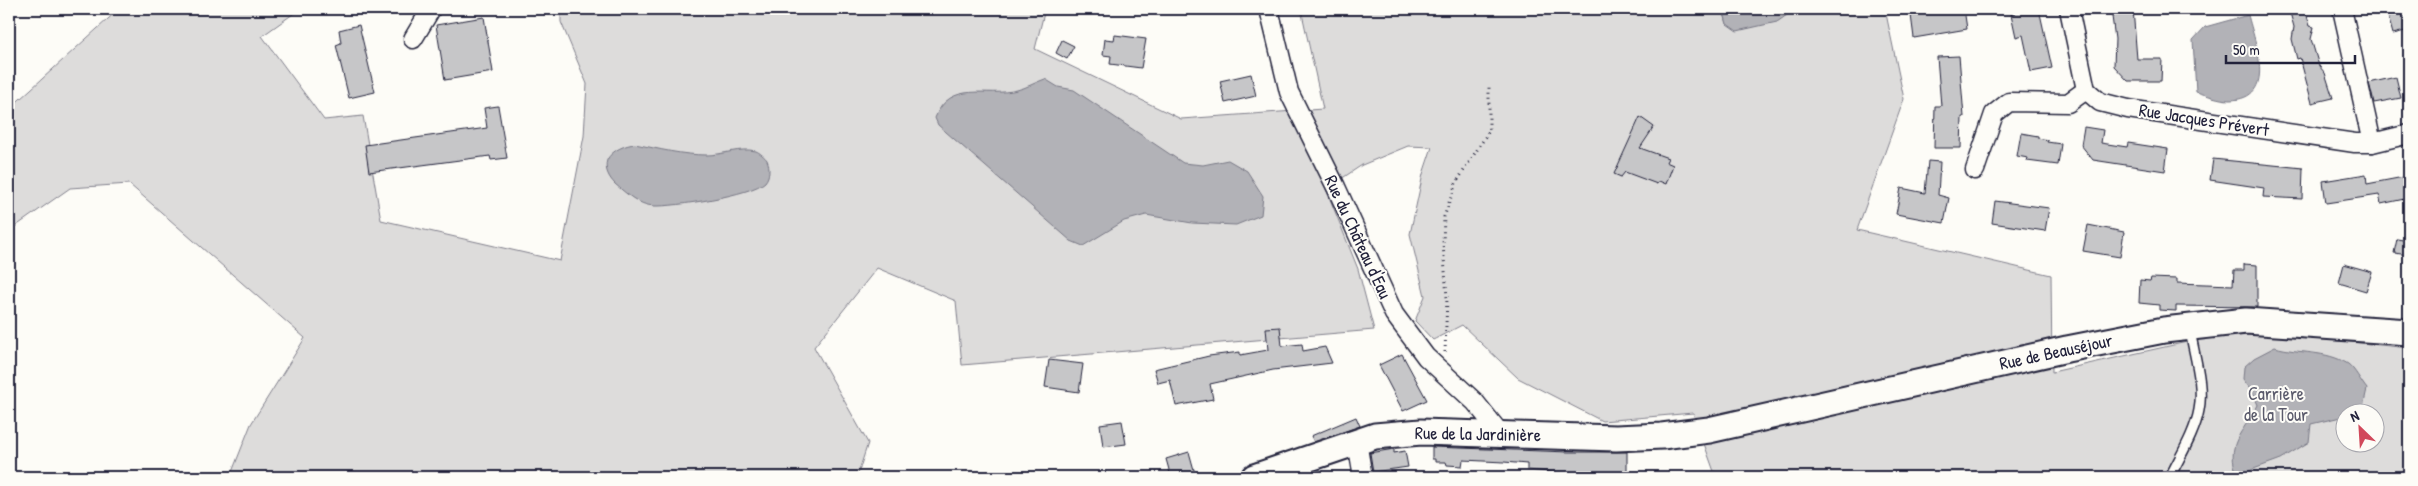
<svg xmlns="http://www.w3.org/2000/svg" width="2418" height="486" viewBox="0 0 2418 486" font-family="'Patrick Hand',sans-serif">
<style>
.green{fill:#dddcdb;stroke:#807f8b;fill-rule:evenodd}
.water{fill:#b2b2b7;stroke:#787885}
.building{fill:#c6c6c8;stroke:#22223b}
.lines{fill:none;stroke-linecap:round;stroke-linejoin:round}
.lane-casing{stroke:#22223b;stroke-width:12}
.street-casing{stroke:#22223b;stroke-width:21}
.secondary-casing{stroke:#22223b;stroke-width:29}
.path{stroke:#22223b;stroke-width:3;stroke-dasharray:1 4;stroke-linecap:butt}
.lane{stroke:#fdfcf7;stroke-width:9}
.street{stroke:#fdfcf7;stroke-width:18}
.secondary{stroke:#fdfcf7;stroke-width:25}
.labels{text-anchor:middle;stroke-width:4;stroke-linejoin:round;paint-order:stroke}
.street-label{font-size:18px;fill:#22223b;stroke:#fdfcf7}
.park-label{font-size:18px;fill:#5a5a6b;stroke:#fdfcf7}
</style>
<rect width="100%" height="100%" fill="#fdfcf7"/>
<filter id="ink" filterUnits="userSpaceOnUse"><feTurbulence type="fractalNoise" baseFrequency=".02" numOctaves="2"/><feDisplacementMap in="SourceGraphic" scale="10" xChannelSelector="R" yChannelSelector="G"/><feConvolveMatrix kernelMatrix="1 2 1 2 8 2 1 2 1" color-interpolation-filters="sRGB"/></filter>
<g filter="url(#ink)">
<path class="green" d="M119,9h181l-38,27 62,84 39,-4 18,104 179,41 24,-125 3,-52 -26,-62v-13h484l-10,40 146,70 142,-10 -22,-100h422l4,15 66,-15h92l19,90 -47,131 194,45 1,97 162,-36 58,-2 137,14v129h-693l-23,-64 -91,8 -84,-43 -56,-53 -29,15 -18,-19 10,-25 -15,-62 13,-60 9,-27 -24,-1 -46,19 -36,24 32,80 16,61 -412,35 -6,-64 -79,-33 -63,79 54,96 -11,34h-627l21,-53 54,-86 -176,-154 -59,4 -61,43v-122zM2346,414h30v30h-30z"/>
<g class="water">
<polygon points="1723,9 1793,9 1794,10 1777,22 1737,31 1727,24"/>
<path d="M2248,15c7,28 30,84 -18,85 -11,0 -23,-5 -34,-8l-3,-52 12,-13z"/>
<path d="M1045,79l13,8 16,3 109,73 20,2 25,-5 19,11 16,25 -2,19 -25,10 -44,-2 -46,-8 -22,6 -41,25 -12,-5 -133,-116 -3,-7c15,-39 52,-20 82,-28 9,-2 19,-8 28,-11z"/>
<path d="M635,144c24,5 47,11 72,11 16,0 32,-8 49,-4 3,1 9,6 11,9 3,7 3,16 -2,22 -13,13 -92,25 -111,24 -16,-1 -27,-12 -39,-22 -6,-6 -11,-15 -8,-24 5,-10 18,-15 28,-16z"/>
<path d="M2275,347c24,7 51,3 73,17 7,5 13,18 19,25l-5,22 -16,3 -1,2 -34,8 -2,18 -28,17 -30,11 -7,7h-6c-14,-33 5,-44 20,-72l-6,-14 -9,-12 1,-12 10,-9z"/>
</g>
<g class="building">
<polygon points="1952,9 1964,9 1967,29 1914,38 1911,15"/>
<polygon points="2014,9 2039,9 2052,68 2031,72 2023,35 2016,37 2011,14 2015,13"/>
<polygon points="2111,9 2133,9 2137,59 2162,59 2161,81 2128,81 2114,66 2115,39"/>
<polygon points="2289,9 2305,9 2310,26 2314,27 2311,39 2319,66 2325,73 2333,98 2312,103 2300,58 2297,59 2292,39 2294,27"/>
<polygon points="2386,9 2409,9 2409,30 2393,34"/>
<polygon points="484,17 493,72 445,80 436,25"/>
<polygon points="359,25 375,92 349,98 336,45 341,43 339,30"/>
<polygon points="1115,35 1146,39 1141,68 1110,64 1111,56 1103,55 1105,39 1114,40"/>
<polygon points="1062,40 1074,46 1067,59 1056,53"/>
<polygon points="1959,56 1964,117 1962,117 1961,148 1934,148 1935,106 1941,106 1937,57"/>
<polygon points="1251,74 1256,96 1225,103 1220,81"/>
<polygon points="2396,77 2401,98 2374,103 2369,83"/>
<polygon points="498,106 507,158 491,160 490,156 369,172 365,145 487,128 484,108"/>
<polygon points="1640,117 1654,127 1640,148 1668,158 1666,162 1673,165 1666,184 1659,181 1657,184 1625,172 1621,177 1614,174"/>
<polygon points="2084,127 2103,130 2101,143 2127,147 2128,143 2168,149 2165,171 2093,160 2081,145"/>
<polygon points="2021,133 2038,136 2038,138 2048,140 2047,142 2061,144 2058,165 2027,161 2028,158 2017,156"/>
<polygon points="2213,159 2303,168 2302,199 2263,197 2264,188 2210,180"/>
<polygon points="1928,161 1940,162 1938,195 1949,198 1944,223 1896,214 1901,188 1925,193"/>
<polygon points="2366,174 2367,184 2409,176 2409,198 2381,204 2379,195 2326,203 2323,181"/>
<polygon points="1995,201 2049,208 2045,231 1992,223"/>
<polygon points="2088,225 2124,232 2120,257 2083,251"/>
<polygon points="2397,239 2409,241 2409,255 2394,253"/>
<polygon points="2244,264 2257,265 2257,307 2176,306 2176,311 2159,310 2159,305 2139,303 2140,280 2150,281 2151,278 2177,279 2177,283 2233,285 2234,270 2244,270"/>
<polygon points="2344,264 2372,272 2366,291 2339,283"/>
<polygon points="1280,327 1282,346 1302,344 1303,351 1325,347 1332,363 1273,370 1210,384 1213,399 1176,406 1170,380 1158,383 1154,369 1209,356 1240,352 1240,355 1268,350 1266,328"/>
<polygon points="1402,354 1427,400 1403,411 1379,365"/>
<polygon points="1049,360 1083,364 1079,392 1045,387"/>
<polygon points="1356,417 1360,426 1314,442 1311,436"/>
<polygon points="1122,421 1126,444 1103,447 1100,424"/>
<polygon points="1432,447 1569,452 1627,452 1627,474 1571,474 1527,470 1527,464 1504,462 1463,460 1462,466 1447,465 1446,462 1435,462 1435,459 1432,459"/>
<polygon points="1394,449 1394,453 1405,451 1408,467 1373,472 1370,453"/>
<polygon points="1189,452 1196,477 1171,477 1166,459"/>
</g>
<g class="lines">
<g class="lane-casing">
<path id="lane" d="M2170,477c10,-21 25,-44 29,-67 5,-26 -5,-55 -9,-80"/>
</g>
<g class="street-casing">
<g id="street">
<polyline points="1269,9 1289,92 1336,187 1394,314 1426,357 1475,402 1500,433"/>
<polyline points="2069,9 2086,90 2100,102 2128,109 2355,143 2372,143 2409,134"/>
<polyline points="2342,9 2372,143"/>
<polyline points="413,39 431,9"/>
<polyline points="1975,170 1994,114 2009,102 2068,103 2086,90"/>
<polyline points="1357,442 1363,477"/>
</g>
</g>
<g class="secondary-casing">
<polyline id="secondary" points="1254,477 1375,436 1421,432 1616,438 1662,436 1709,430 2067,349 2164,330 2246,321 2409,332"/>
</g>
<polyline class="path" points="1445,352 1447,298 1443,244 1444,217 1456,183 1489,131 1489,86"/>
<use href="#lane" class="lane"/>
<use href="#street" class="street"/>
<use href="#secondary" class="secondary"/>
</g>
</g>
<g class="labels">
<g class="street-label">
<text transform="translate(2204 120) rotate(9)" y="6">Rue Jacques Prévert</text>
<text transform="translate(1358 237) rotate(65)" y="6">Rue du Château d'Eau</text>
<text transform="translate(2056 352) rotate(-12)" y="6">Rue de Beauséjour</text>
<text transform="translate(1478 434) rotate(1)" y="6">Rue de la Jardinière</text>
</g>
<g class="park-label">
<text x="2276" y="400">Carrière<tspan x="2276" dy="21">de la Tour</tspan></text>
</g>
</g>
<rect width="2418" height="486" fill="none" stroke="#fdfcf7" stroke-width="30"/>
<rect x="15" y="15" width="2388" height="456" fill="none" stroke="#22223b" stroke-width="2" filter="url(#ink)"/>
<g transform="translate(2360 428) rotate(335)"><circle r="24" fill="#fdfcf7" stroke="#a5a5ac"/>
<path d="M0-4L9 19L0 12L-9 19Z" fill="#d1495b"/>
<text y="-8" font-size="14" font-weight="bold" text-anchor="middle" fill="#22223b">N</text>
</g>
<path d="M2226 55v8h129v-8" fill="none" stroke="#22223b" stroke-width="2.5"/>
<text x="2233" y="55" font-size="15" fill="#22223b" stroke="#fdfcf7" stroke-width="4" paint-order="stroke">50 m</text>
</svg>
